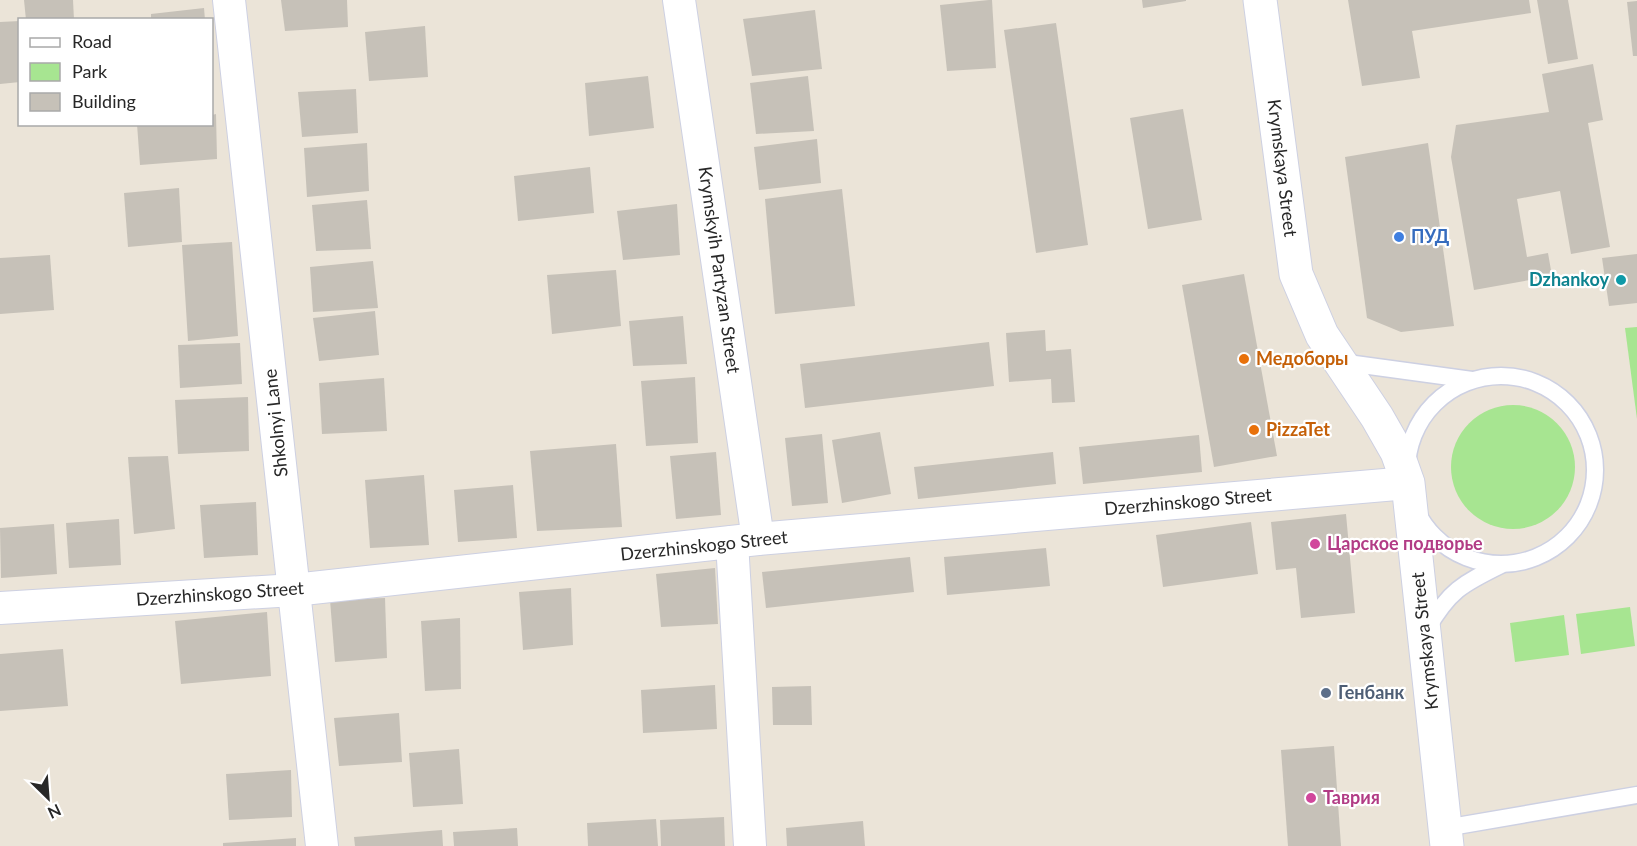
<svg xmlns="http://www.w3.org/2000/svg" width="1637" height="846" viewBox="0 0 1637 846" font-family="Lato,sans-serif">
<style>
.green{fill:#a7e591}
.building{fill:#c6c1b8}
.lines{fill:none;stroke-linecap:round;stroke-linejoin:round}
.lane-casing{stroke:#cdd0e2;stroke-width:19}
.street-casing{stroke:#cdd0e2;stroke-width:34}
.secondary-casing{stroke:#cdd0e2;stroke-width:35}
.lane{stroke:#fff;stroke-width:16}
.street{stroke:#fff;stroke-width:32}
.secondary{stroke:#fff;stroke-width:33}
.shop-dot{fill:#3f7fe0;stroke:#fff;stroke-width:2}
.culture-dot{fill:#0f9aa8;stroke:#fff;stroke-width:2}
.food-dot{fill:#e8710a;stroke:#fff;stroke-width:2}
.hotel-dot{fill:#d1479c;stroke:#fff;stroke-width:2}
.service-dot{fill:#5c6f8a;stroke:#fff;stroke-width:2}
.labels{text-anchor:middle;stroke-width:4.5;stroke-linejoin:round;paint-order:stroke}
.street-label{font-size:18px;fill:#282828;stroke:#fff}
.shop-label{font-size:18px;font-weight:bold;fill:#366cbe;stroke:#fff;text-anchor:start}
.culture-label{font-size:18px;font-weight:bold;fill:#0d838f;stroke:#fff;text-anchor:end}
.food-label{font-size:18px;font-weight:bold;fill:#c56008;stroke:#fff;text-anchor:start}
.hotel-label{font-size:18px;font-weight:bold;fill:#b23c85;stroke:#fff;text-anchor:start}
.service-label{font-size:18px;font-weight:bold;fill:#4e5e75;stroke:#fff;text-anchor:start}
</style>
<rect width="100%" height="100%" fill="#ebe4d8"/>
<g class="green">
<polygon points="1637,327 1637,419 1625,328"/>
<circle cx="1513" cy="467" r="62"/>
<polygon points="1630,607 1635,646 1581,654 1576,614"/>
<polygon points="1564,615 1569,655 1515,662 1510,623"/>
</g>
<g class="building">
<polygon points="24,0 73,0 74,20 26,20"/>
<polygon points="281,0 347,0 348,27 285,31"/>
<polygon points="989,0 992,0 996,68 947,71 940,5"/>
<polygon points="1142,0 1186,0 1186,1 1143,8"/>
<polygon points="1348,0 1529,0 1531,13 1412,31 1420,78 1362,86"/>
<polygon points="1537,0 1568,0 1578,59 1548,64"/>
<polygon points="1637,1 1637,56 1633,56 1627,2"/>
<polygon points="204,8 205,20 151,20 151,14"/>
<polygon points="815,10 822,69 752,76 743,19"/>
<polygon points="20,21 20,82 0,84 0,22"/>
<polygon points="1056,23 1088,245 1036,253 1004,30"/>
<polygon points="425,26 428,77 369,81 365,32"/>
<polygon points="1593,64 1603,120 1588,123 1610,247 1571,254 1560,191 1517,199 1527,257 1548,253 1552,276 1474,290 1451,157 1456,125 1549,112 1542,74"/>
<polygon points="648,76 654,128 589,136 585,83"/>
<polygon points="808,76 814,131 756,134 750,83"/>
<polygon points="356,89 358,133 302,137 298,92"/>
<polygon points="1183,109 1202,220 1148,229 1130,118"/>
<polygon points="216,114 217,159 140,165 137,124 212,124 212,115"/>
<polygon points="817,139 821,183 759,190 754,147"/>
<polygon points="367,143 369,191 307,197 304,148"/>
<polygon points="1428,143 1454,326 1401,332 1367,318 1345,157"/>
<polygon points="590,167 594,213 518,221 514,176"/>
<polygon points="179,188 182,242 128,247 124,193"/>
<polygon points="842,189 855,306 775,314 765,199"/>
<polygon points="367,200 371,249 316,251 312,205"/>
<polygon points="677,204 680,255 623,260 617,211"/>
<polygon points="232,242 238,336 188,341 182,245"/>
<polygon points="1637,254 1637,303 1609,306 1602,258"/>
<polygon points="50,255 54,310 0,314 0,258"/>
<polygon points="373,261 378,308 313,312 310,267"/>
<polygon points="616,270 621,326 552,334 547,275"/>
<polygon points="1244,274 1277,456 1214,467 1182,285"/>
<polygon points="375,311 379,355 319,361 313,318"/>
<polygon points="683,316 687,364 633,366 629,321"/>
<polygon points="1045,330 1046,351 1071,349 1075,402 1052,403 1051,379 1009,382 1006,333"/>
<polygon points="989,342 994,386 805,408 800,364"/>
<polygon points="240,343 242,384 180,388 178,345"/>
<polygon points="695,377 698,443 646,446 641,381"/>
<polygon points="384,378 387,431 322,434 319,383"/>
<polygon points="248,397 249,451 178,454 175,400"/>
<polygon points="880,432 891,494 842,503 832,440"/>
<polygon points="822,434 828,503 792,506 785,438"/>
<polygon points="1199,435 1202,472 1083,484 1079,447"/>
<polygon points="616,444 622,527 537,531 530,451"/>
<polygon points="716,452 721,515 676,519 670,456"/>
<polygon points="1053,452 1056,484 918,499 914,467"/>
<polygon points="168,456 175,529 134,534 128,457"/>
<polygon points="424,475 429,545 370,548 365,480"/>
<polygon points="513,485 517,538 458,542 454,490"/>
<polygon points="256,502 258,555 204,558 200,505"/>
<polygon points="1346,514 1355,613 1301,618 1296,568 1276,570 1271,522"/>
<polygon points="119,519 121,565 69,568 66,523"/>
<polygon points="1251,522 1258,574 1163,587 1156,535"/>
<polygon points="54,524 57,574 1,578 0,528"/>
<polygon points="1046,548 1050,586 947,595 944,557"/>
<polygon points="910,557 914,592 766,608 762,572"/>
<polygon points="715,568 718,624 661,627 656,574"/>
<polygon points="571,588 573,645 523,650 519,592"/>
<polygon points="385,598 387,658 335,662 330,600"/>
<polygon points="267,612 271,676 181,684 175,621"/>
<polygon points="460,618 461,689 425,691 421,621"/>
<polygon points="63,649 68,706 0,711 0,654"/>
<polygon points="715,685 717,729 643,733 641,690"/>
<polygon points="811,686 812,725 773,725 772,687"/>
<polygon points="399,713 402,762 339,766 334,718"/>
<polygon points="1334,746 1341,846 1288,846 1281,750"/>
<polygon points="459,749 463,804 413,807 409,753"/>
<polygon points="291,770 292,817 229,820 226,774"/>
<polygon points="724,817 725,846 661,846 660,820"/>
<polygon points="656,819 658,846 588,846 587,823"/>
<polygon points="863,821 865,846 787,846 786,828"/>
<polygon points="517,828 518,846 454,846 453,832"/>
<polygon points="442,830 443,846 355,846 354,837"/>
<polygon points="296,838 296,846 223,846 223,843"/>
</g>
<g class="lines">
<g class="lane-casing">
<g id="lane">
<polyline points="1340,362 1472,380"/>
<circle cx="1501" cy="470" r="94"/>
<path d="M1427,629c22,-38 35,-45 74,-64"/>
<polyline points="1445,828 1637,795"/>
</g>
</g>
<g class="street-casing">
<g id="street">
<polyline points="229,0 322,846"/>
<polyline points="679,0 758,539"/>
<polyline points="732,542 750,846"/>
<polyline points="0,608 294,590 758,539 1408,483"/>
</g>
</g>
<g class="secondary-casing">
<polyline id="secondary" points="1260,0 1296,274 1322,335 1377,417 1397,452 1408,483 1447,846"/>
</g>
<use href="#lane" class="lane"/>
<use href="#street" class="street"/>
<use href="#secondary" class="secondary"/>
</g>
<circle class="shop-dot" cx="1399" cy="237" r="6"/>
<circle class="culture-dot" cx="1621" cy="280" r="6"/>
<g class="food-dot">
<circle cx="1244" cy="359" r="6"/>
<circle cx="1254" cy="430" r="6"/>
</g>
<g class="hotel-dot">
<circle cx="1315" cy="544" r="6"/>
<circle cx="1311" cy="798" r="6"/>
</g>
<circle class="service-dot" cx="1326" cy="693" r="6"/>
<g class="labels">
<g class="street-label">
<text transform="translate(1282 168) rotate(83)" y="6">Krymskaya Street</text>
<text transform="translate(719 270) rotate(82)" y="6">Krymskyih Partyzan Street</text>
<text transform="translate(276 423) rotate(-96)" y="6">Shkolnyi Lane</text>
<text transform="translate(1188 502) rotate(-5)" y="6">Dzerzhinskogo Street</text>
<text transform="translate(704 546) rotate(-6)" y="6">Dzerzhinskogo Street</text>
<text transform="translate(220 594) rotate(-4)" y="6">Dzerzhinskogo Street</text>
<text transform="translate(1425 641) rotate(-96)" y="6">Krymskaya Street</text>
</g>
<g class="shop-label">
<text x="1411" y="243">ПУД</text>
</g>
<g class="culture-label">
<text x="1609" y="286">Dzhankoy</text>
</g>
<g class="food-label">
<text x="1256" y="365">Медоборы</text>
<text x="1266" y="436">PizzaTet</text>
</g>
<g class="hotel-label">
<text x="1327" y="550">Царское подворье</text>
<text x="1323" y="804">Таврия</text>
</g>
<g class="service-label">
<text x="1338" y="699">Генбанк</text>
</g>
</g>
<rect x="18" y="18" width="195" height="108" fill="#ffffff" stroke="#a9a9a9" stroke-width="1.5"/>
<rect x="30" y="38" width="30" height="9" fill="#ffffff" stroke="#a9a9a9" stroke-width="1.5"/>
<text x="72" y="48" font-size="18" fill="#282828">Road</text>
<rect x="30" y="63" width="30" height="18" fill="#a7e591" stroke="#a9a9a9" stroke-width="1.5"/>
<text x="72" y="78" font-size="18" fill="#282828">Park</text>
<rect x="30" y="93" width="30" height="18" fill="#c6c1b8" stroke="#a9a9a9" stroke-width="1.5"/>
<text x="72" y="108" font-size="18" fill="#282828">Building</text>
<g transform="translate(48 798) rotate(155)" stroke="#ffffff" stroke-width="4.5" paint-order="stroke">
<path d="M0-4.5L10 22L0 15L-10 22Z" fill="#282828"/>
<text y="-9" font-size="16" font-weight="bold" text-anchor="middle" fill="#282828">N</text>
</g>
</svg>
